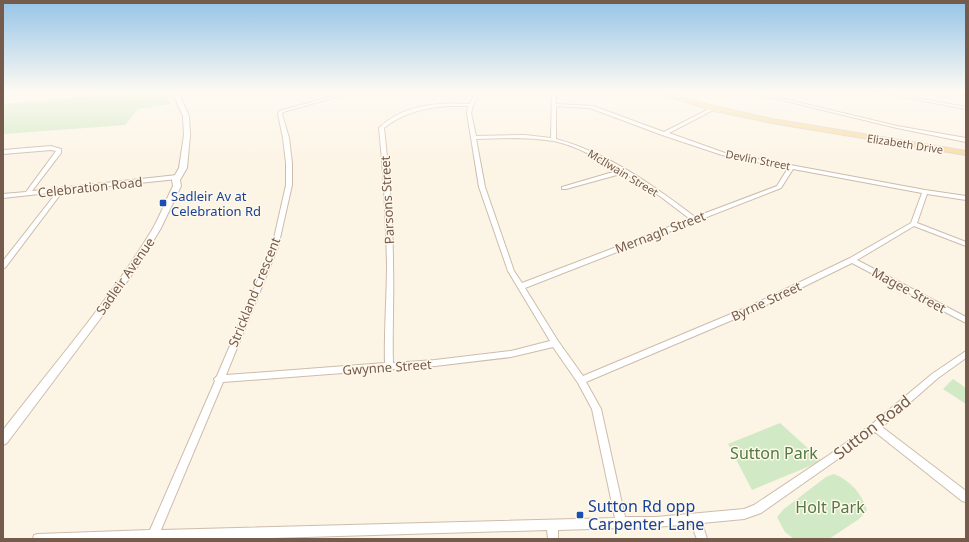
<svg xmlns="http://www.w3.org/2000/svg" width="969" height="542" viewBox="0 0 969 542" font-family="'Noto Sans',sans-serif">
<style>
.green{fill:#d1e9c4}
.lines{fill:none;stroke-linecap:round;stroke-linejoin:round}
.minor-casing{stroke:#cdbcac;stroke-width:2}
.tertiary-casing{stroke:#cdbcac;stroke-width:2}
.primary-casing{stroke:#dbd4d0;stroke-width:2}
.minor{fill:#fff;fill-rule:evenodd}
.tertiary{fill:#fff;fill-rule:evenodd}
.primary{fill:#f9dc9f;fill-rule:evenodd}
.transit-dot{fill:#1a4fb4;stroke:#fff8eb;stroke-width:1.5}
.labels{text-anchor:middle;stroke-width:3;stroke-linejoin:round;paint-order:stroke}
.far-street-label{font-size:11px;fill:#745b4b;stroke:#fff8eb}
.street-label{font-size:13px;fill:#745b4b;stroke:#fff8eb}
.transit-label{font-size:13px;fill:#164399;stroke:#fff8eb;text-anchor:start}
.near-street-label{font-size:16px;fill:#745b4b;stroke:#fff8eb}
.near-park-label{font-size:16px;fill:#507a42;stroke:#fff8eb}
.near-transit-label{font-size:16px;fill:#164399;stroke:#fff8eb;text-anchor:start}
</style>
<rect width="100%" height="100%" fill="#fcf4e5"/>
<g class="green">
<polygon points="135,92 165,92 171,104 138,109 125,125 3,134 3,104"/>
<polygon points="953,379 966,388 966,404 943,389"/>
<polygon points="780,423 822,461 752,490 728,444"/>
<path d="M834,474c17,7 27,19 33,36l-8,9 -30,20h-35l-9,-7 -8,-15 7,-8 42,-32z"/>
</g>
<g class="lines">
<g class="minor-casing">
<g id="minor">
<path d="M348,92h6l-71,20 -1,2 7,24 3,25v22l-14,62 -52,128 159,-12c-1,-32 2,-65 2,-98 -1,-45 -3,-91 -8,-137 23,-23 59,-26 91,-24l6,-12h4l-7,13 -2,8 5,23 49,-1 26,3 1,-46h4v12l37,2 71,26 49,-25h2v2l-46,24 56,20 200,37 41,6v4l-39,-6 -10,29 49,19v4l-52,-20 -57,34 109,57v6l-114,-60 -96,47 -170,72 15,27 24,108h31l88,-8 10,-4 75,-50 43,-31 60,-50 34,-23v7l-28,20 -56,49 84,64v11l-4,-1 -87,-69 -40,29 -74,52 -17,6 -42,4 5,16h-10l-6,-15 -35,3 -98,3v9h-10l-1,-9 -311,9h-203l1,-4 4,-1 112,-4 65,-149 -1,-2 3,-3 55,-129 14,-62v-22l-3,-25 -5,-24 1,-3zM447,106h21l-1,7 12,74 29,84 42,70 -39,10 -76,9 -42,3c-1,-33 1,-65 0,-98 0,-46 -4,-91 -9,-137 19,-15 39,-20 63,-22zM556,106l34,2 72,27 60,20 66,13 -11,18 -82,31c-42,-32 -87,-64 -139,-78zM514,138c13,0 27,1 40,3 23,5 45,18 66,29l-58,17v2h4l58,-16 37,24 29,22 -168,64 -8,-12 -29,-84 -9,-48zM793,169l129,24 -11,30 -61,35 -100,48 -167,70 -25,-35 -33,-53 256,-100zM553,347l25,36 14,26 23,109 -454,12 62,-148 212,-16 76,-9z"/>
<polygon points="749,92 755,92 897,126 966,138 966,142 897,128"/>
<polygon points="876,92 883,92 966,107 966,109"/>
<polygon points="956,92 966,93 966,95 956,93"/>
<polygon points="51,146 61,149 61,153 32,191 177,175 180,177 177,179 63,191 5,268 3,268 3,261 57,192 3,198 3,194 26,192 56,151 51,150 3,154 3,150"/>
</g>
</g>
<g class="tertiary-casing">
<path id="tertiary" d="M172,92h6l11,24 1,19 -3,33 -7,12 1,6 -20,42 -23,38 -26,37 -105,140 -4,2v-15c51,-66 106,-129 149,-200 8,-14 14,-30 21,-44l-1,-6 7,-12 5,-33 -1,-19z"/>
</g>
<g class="primary-casing">
<polygon id="primary" points="655,92 664,92 714,106 772,119 966,151 966,155 772,123 710,110"/>
</g>
<use href="#minor" class="minor"/>
<use href="#tertiary" class="tertiary"/>
<use href="#primary" class="primary"/>
</g>
<linearGradient id="sky" x2="0" y2="1"><stop stop-color="#95c4e7"/><stop offset="0.55" stop-color="#fefaf3"/><stop offset="1" stop-color="#fefaf3" stop-opacity="0"/></linearGradient>
<rect width="969" height="167" fill="url(#sky)"/>
<g class="transit-dot">
<rect x="159" y="199" width="8" height="8" rx="2"/>
<rect x="576" y="511" width="8" height="8" rx="2"/>
</g>
<g class="labels">
<g class="far-street-label">
<text transform="translate(905 144) rotate(9)" y="4">Elizabeth Drive</text>
<text transform="translate(758 160) rotate(11)" y="4">Devlin Street</text>
<text transform="translate(623 173) rotate(31)" y="4">McIlwain Street</text>
</g>
<g class="street-label">
<text transform="translate(90 187) rotate(-6)" y="5">Celebration Road</text>
<text transform="translate(387 200) rotate(-93)" y="5">Parsons Street</text>
<text transform="translate(660 232) rotate(-21)" y="5">Mernagh Street</text>
<text transform="translate(125 276) rotate(-55)" y="5">Sadleir Avenue</text>
<text transform="translate(909 290) rotate(28)" y="5">Magee Street</text>
<text transform="translate(254 292) rotate(-68)" y="5">Strickland Crescent</text>
<text transform="translate(766 301) rotate(-25)" y="5">Byrne Street</text>
<text transform="translate(387 367) rotate(-4)" y="5">Gwynne Street</text>
</g>
<g class="transit-label">
<text x="171" y="201">Sadleir Av at<tspan x="171" dy="15">Celebration Rd</tspan></text>
</g>
<g class="near-street-label">
<text transform="translate(872 427) rotate(-38)" y="6">Sutton Road</text>
</g>
<g class="near-park-label">
<text x="774" y="459">Sutton Park</text>
<text x="830" y="513">Holt Park</text>
</g>
<g class="near-transit-label">
<text x="588" y="512">Sutton Rd opp<tspan x="588" dy="18">Carpenter Lane</tspan></text>
</g>
</g>
<rect width="969" height="542" fill="none" stroke="#745b4b" stroke-width="8"/>
</svg>
